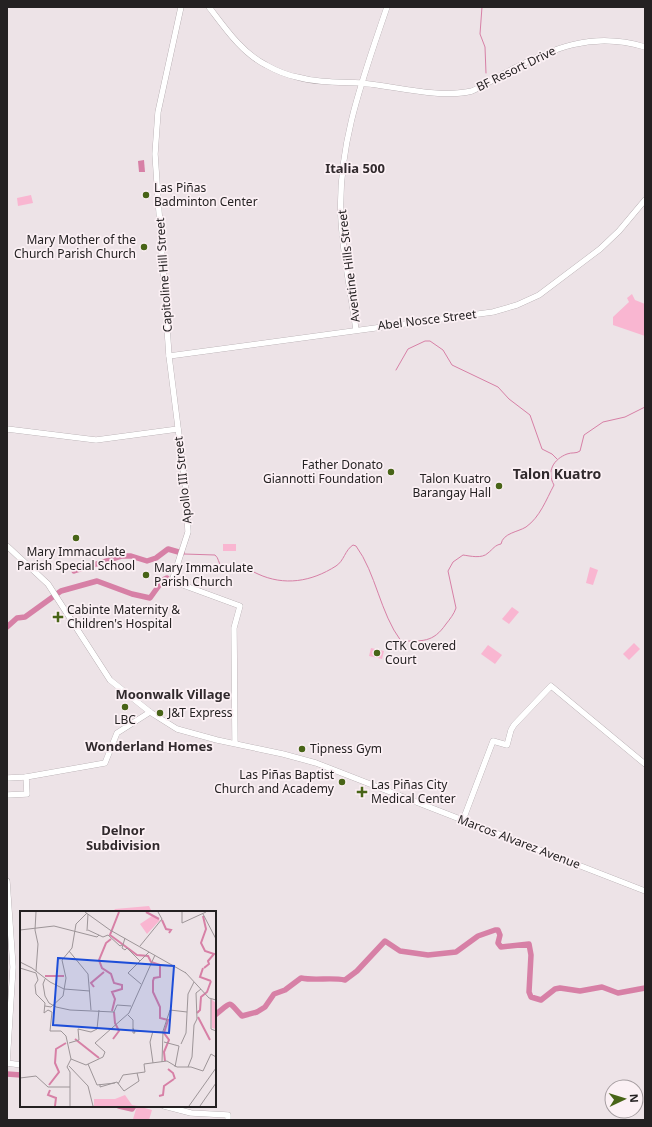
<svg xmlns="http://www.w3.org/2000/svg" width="652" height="1127" viewBox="0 0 652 1127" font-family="'Noto Sans',sans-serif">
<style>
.green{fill:#f9b6d1}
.water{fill:#d780a6}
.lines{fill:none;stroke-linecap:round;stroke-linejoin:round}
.stream{stroke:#d780a6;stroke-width:1}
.river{stroke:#d780a6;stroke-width:5.5}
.secondary-casing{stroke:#a69ca0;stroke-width:6}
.secondary{stroke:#fff;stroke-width:5.5}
.poi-dot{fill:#486417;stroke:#fbf0f4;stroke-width:1.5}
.labels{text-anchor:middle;stroke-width:3.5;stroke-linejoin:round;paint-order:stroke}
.street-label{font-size:12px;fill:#242122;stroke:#fbf0f4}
.poi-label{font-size:12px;fill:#242122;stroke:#fbf0f4;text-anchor:start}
.neighbourhood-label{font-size:13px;font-weight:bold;fill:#312a2d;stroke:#fbf0f4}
.quarter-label{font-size:14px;font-weight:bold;fill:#312a2d;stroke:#fbf0f4}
.inset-river{fill:none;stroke:#d780a6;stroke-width:2}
.inset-road{fill:none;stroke:#9d9598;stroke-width:1}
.view{fill:#1d4ed8;fill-opacity:0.15;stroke:#1d4ed8;stroke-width:2}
.inset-edge{fill:none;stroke:#242122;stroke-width:2}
</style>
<rect width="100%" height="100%" fill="#ede3e7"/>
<g class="green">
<polygon points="31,195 33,203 18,206 17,198"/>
<polygon points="632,294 635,300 645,304 645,336 613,325 613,317 629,302 627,298"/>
<rect x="223" y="544" width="13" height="7"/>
<polygon points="590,567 598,570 593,585 586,583"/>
<polygon points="512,607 519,612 509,624 502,619"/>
<polygon points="634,643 640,649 629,660 623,654"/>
<polygon points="488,645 502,655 495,664 481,654"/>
<polygon points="371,648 384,651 382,659 369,656"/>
<polygon points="149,906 152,912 113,912 115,909"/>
<polygon points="137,1106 152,1110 149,1120 133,1119"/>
</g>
<polygon class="water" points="144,160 145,172 139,172 138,161"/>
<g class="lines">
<g class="stream">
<polyline points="482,7 480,34 485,47 486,73"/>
<polyline points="396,370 408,349 425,341 430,341 443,350 452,365 498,387 509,399 530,415 542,449 552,454 557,459"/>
<path d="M184,554l31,1c4,3 3,8 6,10 4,3 15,-2 21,0 6,2 10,7 16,9 26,12 53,8 78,-8 8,-5 9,-16 17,-21l3,1c20,27 24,67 45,95 21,0 32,2 45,-17 4,-5 8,-10 10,-16l-8,-37 5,-9 10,-7c7,1 19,4 25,-2 5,-4 7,-8 13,-9 2,-11 17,-12 25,-17 14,-10 20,-27 28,-42 -8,-14 0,-26 13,-31 5,-2 9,0 13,-3l4,-16 19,-13 22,-5 20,-10"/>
</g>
<g class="river">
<polyline points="74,571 122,556 131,556 147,561 156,558 168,549 182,553"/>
<polyline points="7,627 17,618 25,617 61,591 97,581 132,594 150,598 163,580 167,578"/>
<path d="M215,1015c19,-15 12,-14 27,1l15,-4 8,-5 9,-13 11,-4 16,-12c15,3 29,-1 44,2l12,-9 28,-30 15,10 28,4 28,-3 22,-16 17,-6h3l2,5 -2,8 3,4 28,-3 2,11 -2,37 2,5 10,3 14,-11 5,-1 20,3 22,-4 16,6 27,-5"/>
<polyline points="7,1074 21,1075"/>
<polyline points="119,1106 132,1109 134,1106"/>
</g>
<g class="secondary-casing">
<g id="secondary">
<polyline points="181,7 158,112 155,154 169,356 186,491 188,532 172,581 240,606 234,628 235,743"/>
<path d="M209,7c16,21 33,46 57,58 9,5 20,10 31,12 21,6 42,5 64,6 34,3 78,16 111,8 12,-5 22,-12 33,-18 47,-25 87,-42 140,-26"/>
<path d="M356,330c-5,-37 -13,-74 -15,-111 -4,-74 23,-144 46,-212"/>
<polyline points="169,356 493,312 517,305 539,295 600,249 619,231 645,200"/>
<polyline points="7,429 96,440 178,429"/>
<polyline points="7,546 48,584 110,680 150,712 177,729 217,740 283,754 316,763 645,891"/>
<polyline points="7,778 26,777 105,763 117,733 150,712"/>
<polyline points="7,795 27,794 26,777"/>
<polyline points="463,820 493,741 507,745 511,730 514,725 551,686 645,764"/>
<polyline points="7,881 13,967 7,1063"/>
<polyline points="7,1063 21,1065"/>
<polyline points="164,1106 191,1113 228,1115 228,1120"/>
</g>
</g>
<use href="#secondary" class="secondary"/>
</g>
<g class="poi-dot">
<circle cx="146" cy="195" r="4"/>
<circle cx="144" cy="247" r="4"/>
<circle cx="391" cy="472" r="4"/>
<circle cx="499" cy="486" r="4"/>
<circle cx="76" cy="538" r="4"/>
<circle cx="146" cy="575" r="4"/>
<path d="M56 611h4v4h4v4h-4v4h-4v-4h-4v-4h4z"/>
<circle cx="377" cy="653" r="4"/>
<circle cx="125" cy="707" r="4"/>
<circle cx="160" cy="713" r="4"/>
<circle cx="302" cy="749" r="4"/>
<circle cx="342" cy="782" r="4"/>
<path d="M360 786h4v4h4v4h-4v4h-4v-4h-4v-4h4z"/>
</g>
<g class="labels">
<g class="street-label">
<text transform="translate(516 69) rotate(-26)" y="4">BF Resort Drive</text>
<text transform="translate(349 266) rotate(-97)" y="4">Aventine Hills Street</text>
<text transform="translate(164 275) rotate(-94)" y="4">Capitoline Hill Street</text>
<text transform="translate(427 320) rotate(-7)" y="4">Abel Nosce Street</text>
<text transform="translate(183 480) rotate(-96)" y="4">Apollo III Street</text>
<text transform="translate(519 842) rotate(21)" y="4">Marcos Alvarez Avenue</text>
</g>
<g class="poi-label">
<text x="154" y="192">Las Piñas<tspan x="154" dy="14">Badminton Center</tspan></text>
<text x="136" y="244" text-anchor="end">Mary Mother of the<tspan x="136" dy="14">Church Parish Church</tspan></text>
<text x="383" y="469" text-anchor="end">Father Donato<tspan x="383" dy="14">Giannotti Foundation</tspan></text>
<text x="491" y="483" text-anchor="end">Talon Kuatro<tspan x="491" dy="14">Barangay Hall</tspan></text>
<text x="76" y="556" text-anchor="middle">Mary Immaculate<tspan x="76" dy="14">Parish Special School</tspan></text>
<text x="154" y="572">Mary Immaculate<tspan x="154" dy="14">Parish Church</tspan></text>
<text x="67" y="614">Cabinte Maternity &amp;<tspan x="67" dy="14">Children's Hospital</tspan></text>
<text x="385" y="650">CTK Covered<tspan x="385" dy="14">Court</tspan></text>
<text x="168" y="717">J&amp;T Express</text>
<text x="125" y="724" text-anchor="middle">LBC</text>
<text x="310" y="753">Tipness Gym</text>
<text x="334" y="779" text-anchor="end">Las Piñas Baptist<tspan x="334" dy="14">Church and Academy</tspan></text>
<text x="371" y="789">Las Piñas City<tspan x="371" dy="14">Medical Center</tspan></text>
</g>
<g class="neighbourhood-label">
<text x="355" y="173">Italia 500</text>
<text x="173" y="699">Moonwalk Village</text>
<text x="149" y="751">Wonderland Homes</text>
<text x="123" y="835">Delnor<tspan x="123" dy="15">Subdivision</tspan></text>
</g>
<g class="quarter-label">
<text x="557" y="479">Talon Kuatro</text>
</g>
</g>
<g transform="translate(20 911)">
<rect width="196" height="196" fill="#ede3e7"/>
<path d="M132,5l8,4 -13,14 -7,-10zM191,88l5,4v26l-4,-1zM105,184l7,10 6,1h-44v-7h21z" fill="#f9b6d1"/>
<path class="inset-river" d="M99,1l-9,23 27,20 11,1 3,6 9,3v12l-6,1 -1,3v11l7,15v11l8,2 -4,13 5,7 -5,12 1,9M126,1l13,7M183,5l3,13 -5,14 4,8 9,3 -6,7 1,3 -5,4M142,9l4,9 5,1 -2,3M91,28l-5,4 -7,17 3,8 9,6 3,9 8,2v4l-10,3 3,7 -3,12M183,57l-3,9 11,4M25,65h19M74,76l-3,-4 13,-11M177,102l3,-3 1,-13 6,-5 4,-11M178,106l12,23M55,128l24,19M93,128l6,-8 -4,-8 -1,-11M148,158l5,4 2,6M29,174l10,-13 -4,-9 1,-14 10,-6M30,179l-2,5 8,3 -1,8M139,185l4,-1 1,-9 10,-7"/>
<path class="inset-road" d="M65,1l25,18 76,43M162,1v11l24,-11M183,3l13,25M0,19l34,-4 43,11 2,-2M68,19l15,7 5,-2 12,11 2,-1M67,20l1,-17M105,27l-3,10 3,2 2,-2 13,13M120,35l22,-27 -4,-7M49,40l19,23 3,36M0,51l12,6 18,14 14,7 26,2M0,57l16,5 2,7 -3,5 1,9 9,9 -1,10 4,-3 4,2 -2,19h11l5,5 5,23M16,60l2,-27 -3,-14 1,-18M165,61l24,26 7,2M25,68l-2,5 2,12 4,7 7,4 14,3 44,2 3,-7 14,1M121,73l-13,-11 21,-21M191,88v30l5,2M25,95l6,1 12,-11 3,-18 -4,-18 10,-12 4,-24 11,-11M108,104l5,5v13h2l-2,-5M115,120l28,1M133,120l-3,11 3,21M144,131l15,4 -4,21M49,132l10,-3 -1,-11 13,3 6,-3 2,-19M161,133l5,-11 2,-39 6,-12M51,148l15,6 17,-8 2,-5 -10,-9 34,-30 26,-58M142,151l1,-31 7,-21 17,2M68,153l9,21 18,-2M49,155l19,20 5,20M168,156l4,-10 2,-32 3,-6 -1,-26 5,-4M0,167l16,-2 12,11h22M80,173v3l17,-5 7,9 15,-10 -2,-8M98,173l5,-9 22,-3 -1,-8 23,-3 10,6h14l12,4 8,-17 5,3M50,195v-34l-3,-5 4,-8M169,195l27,-38M180,195l16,-23"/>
<path class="view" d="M38,47l116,8 -5,67 -116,-8z"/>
<rect width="196" height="196" class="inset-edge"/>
</g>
<rect width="652" height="1127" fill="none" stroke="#242122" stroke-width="16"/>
<g transform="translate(624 1099) rotate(86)"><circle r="19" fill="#fbf0f4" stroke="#a59da0"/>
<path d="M0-3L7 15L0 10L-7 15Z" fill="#486417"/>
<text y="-6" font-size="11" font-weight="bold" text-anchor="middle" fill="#242122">N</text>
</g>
</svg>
